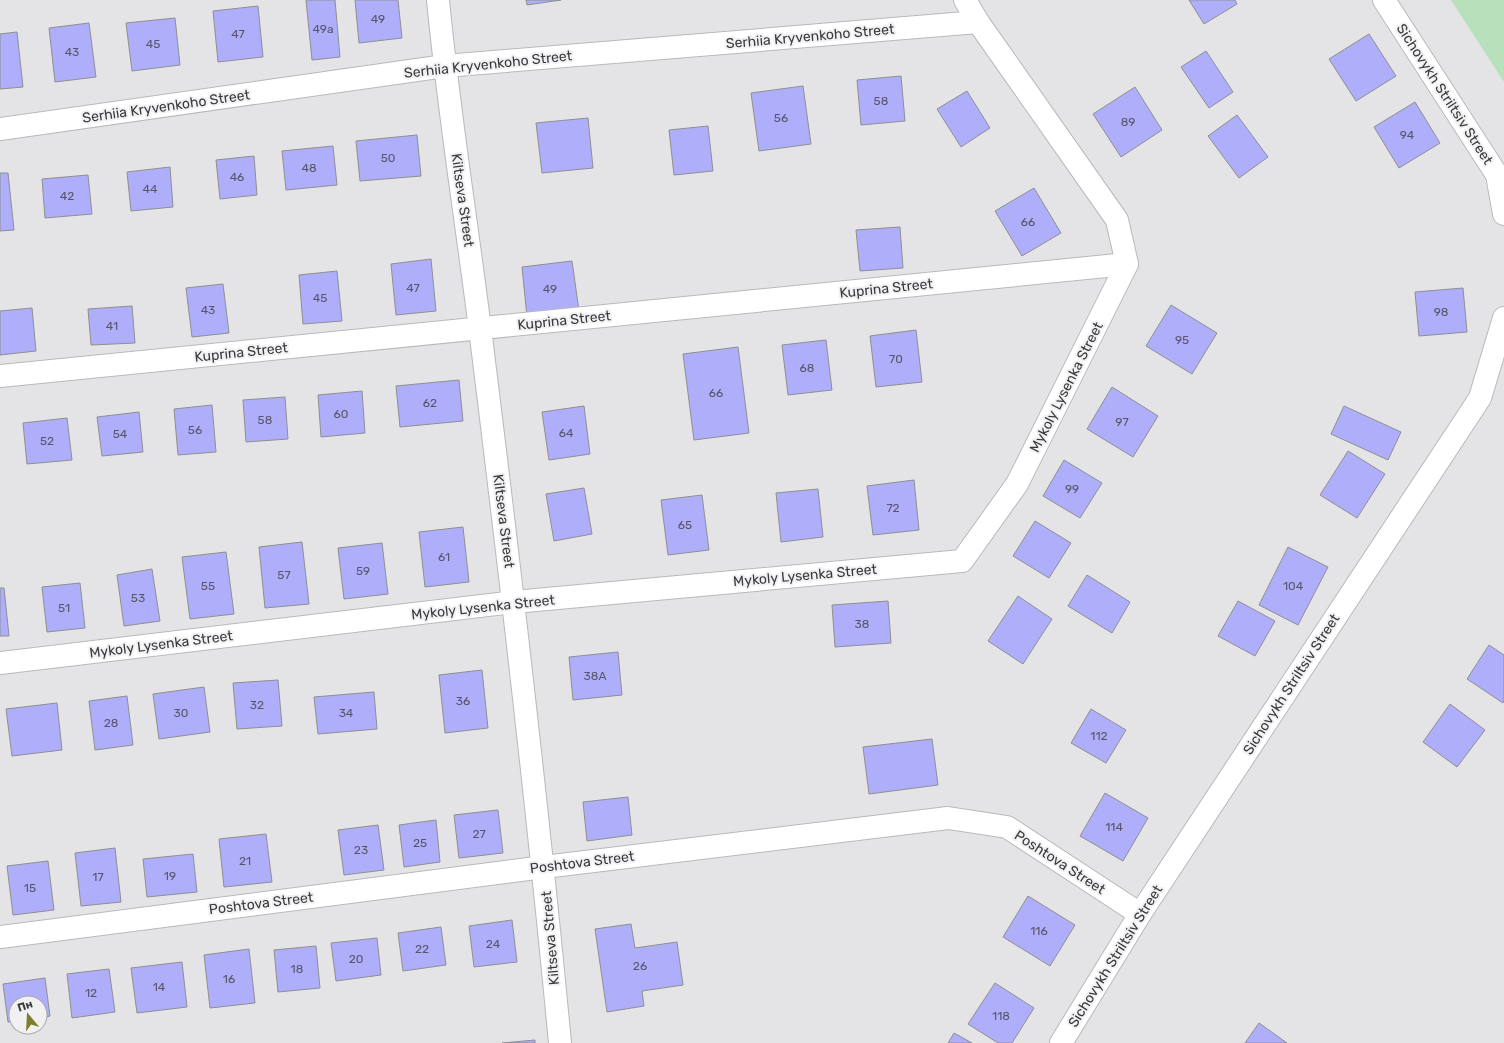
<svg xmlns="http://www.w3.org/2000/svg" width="1504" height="1043" viewBox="0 0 1504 1043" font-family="Rubik,sans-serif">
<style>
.green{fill:#b6e1ba}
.building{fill:#afaefb;stroke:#8e8f91}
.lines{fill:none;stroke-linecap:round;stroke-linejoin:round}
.street-casing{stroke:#b8b9bb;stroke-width:24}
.street{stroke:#fff;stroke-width:22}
.labels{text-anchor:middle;stroke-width:4;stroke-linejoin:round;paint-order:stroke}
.number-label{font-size:12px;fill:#56566a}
.street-label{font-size:14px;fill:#39393a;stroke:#f1f1f4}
</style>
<rect width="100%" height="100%" fill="#e4e4e6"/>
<polygon class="green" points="1451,0 1504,0 1504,82"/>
<g class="building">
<polygon points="306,0 335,0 340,57 312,60"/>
<polygon points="355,0 398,0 402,38 359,43"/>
<polygon points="526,0 561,0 527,5"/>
<polygon points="1189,0 1235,0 1237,4 1204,24"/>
<polygon points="258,6 263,57 218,62 213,11"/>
<polygon points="175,18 180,65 132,71 126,23"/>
<polygon points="89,23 96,77 55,82 49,28"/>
<polygon points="17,32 23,87 0,89 0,34"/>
<polygon points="1369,34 1396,76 1356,101 1329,59"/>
<polygon points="1206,51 1233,92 1209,108 1181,67"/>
<polygon points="901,76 905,121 861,125 857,80"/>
<polygon points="803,86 811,144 759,151 751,93"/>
<polygon points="1135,87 1162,130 1121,157 1093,114"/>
<polygon points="967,91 990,128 961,147 937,109"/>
<polygon points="1415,102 1440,143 1399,168 1374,127"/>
<polygon points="1237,115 1268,157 1239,178 1208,136"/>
<polygon points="588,118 593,168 542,173 536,123"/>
<polygon points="708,126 713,171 674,175 669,130"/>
<polygon points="417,135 421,176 360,181 356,141"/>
<polygon points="333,146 337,185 286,190 282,151"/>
<polygon points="254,156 257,195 220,199 216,160"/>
<polygon points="170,167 173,207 131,211 127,172"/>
<polygon points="0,173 8,173 14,230 0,231"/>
<polygon points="88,175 92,214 45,218 42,179"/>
<polygon points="1034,188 1061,233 1022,256 995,211"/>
<polygon points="900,227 903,268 860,271 856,230"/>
<polygon points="431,259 436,311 396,315 391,264"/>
<polygon points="572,261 579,311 527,317 522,267"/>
<polygon points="337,271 342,321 303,324 299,275"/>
<polygon points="223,284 229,333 192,337 186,288"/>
<polygon points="1463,288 1467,332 1419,336 1415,292"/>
<polygon points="1171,305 1217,333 1192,374 1146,346"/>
<polygon points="132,306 135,343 91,345 88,309"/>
<polygon points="32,308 36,351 0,355 0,311"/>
<polygon points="916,330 922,382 876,387 870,336"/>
<polygon points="826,340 832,390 788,395 782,345"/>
<polygon points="738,347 749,433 694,440 683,354"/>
<polygon points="459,380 463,421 400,427 396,386"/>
<polygon points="1112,387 1158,416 1133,457 1087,429"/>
<polygon points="362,391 365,433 321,437 318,395"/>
<polygon points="285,397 288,439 246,442 243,400"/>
<polygon points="212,405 216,452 178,455 174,409"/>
<polygon points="584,406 590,454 549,460 542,412"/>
<polygon points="1344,406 1401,432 1388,460 1331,434"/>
<polygon points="139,412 143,452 102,456 97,417"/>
<polygon points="67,418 72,460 27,464 23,423"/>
<polygon points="1348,451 1385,474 1357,518 1320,495"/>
<polygon points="1064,460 1102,483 1080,518 1043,496"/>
<polygon points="914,480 919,530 873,535 867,486"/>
<polygon points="584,488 592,534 554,541 546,494"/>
<polygon points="818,489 823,537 781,542 776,493"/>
<polygon points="702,495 709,550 668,555 661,500"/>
<polygon points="1035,521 1071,543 1049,578 1013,556"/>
<polygon points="463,527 469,582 425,587 419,532"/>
<polygon points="302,542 309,604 265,608 259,547"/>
<polygon points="382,543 388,594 344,599 338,548"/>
<polygon points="1288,547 1328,567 1298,625 1259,605"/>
<polygon points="226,552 234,614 190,619 182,557"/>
<polygon points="152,569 160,621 124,626 117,575"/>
<polygon points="1087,575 1130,602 1112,633 1068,606"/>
<polygon points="80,583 85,628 47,632 42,587"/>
<polygon points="0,588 4,588 9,636 0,636"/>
<polygon points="1018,596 1052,619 1023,664 988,641"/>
<polygon points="888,601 891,643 835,647 832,605"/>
<polygon points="1238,601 1275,621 1255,656 1218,636"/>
<polygon points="1489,645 1504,655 1504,701 1503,703 1467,679"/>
<polygon points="618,652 622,695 573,700 569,657"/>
<polygon points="482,670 488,728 445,733 439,675"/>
<polygon points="278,680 282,726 237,729 233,683"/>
<polygon points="204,687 210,732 159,739 153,694"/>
<polygon points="374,692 377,729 318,734 314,697"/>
<polygon points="127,696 133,745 95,750 89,701"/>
<polygon points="57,703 62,750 12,756 6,709"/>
<polygon points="1450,704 1485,730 1457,767 1423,742"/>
<polygon points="1091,709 1126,730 1106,763 1071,743"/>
<polygon points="932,739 938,785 869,794 863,747"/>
<polygon points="1105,793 1148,818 1123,861 1080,836"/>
<polygon points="628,797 632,835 587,841 583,802"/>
<polygon points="498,810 503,853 459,858 454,815"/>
<polygon points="436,820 440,862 404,867 399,825"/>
<polygon points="378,825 384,870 344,875 338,830"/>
<polygon points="266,834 272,882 224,887 219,839"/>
<polygon points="115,848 121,902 81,906 75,853"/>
<polygon points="193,854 197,892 147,897 143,859"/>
<polygon points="48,861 54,910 13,915 7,866"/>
<polygon points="1028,896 1075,925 1050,966 1003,937"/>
<polygon points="512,920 517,962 474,967 469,926"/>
<polygon points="631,924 635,948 677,942 683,985 642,991 644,1006 607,1012 595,929"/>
<polygon points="441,927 446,965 403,971 398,933"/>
<polygon points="377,938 381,975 336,981 331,943"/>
<polygon points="316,946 320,988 278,992 274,950"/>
<polygon points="249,949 255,1003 210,1008 204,955"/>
<polygon points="182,962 187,1007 137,1013 131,968"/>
<polygon points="109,969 115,1012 72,1018 67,974"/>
<polygon points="45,978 50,1016 40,1018 40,1003 16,1003 16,1021 8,1022 3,984"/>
<polygon points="995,983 1034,1008 1012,1043 998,1043 968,1024"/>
<polygon points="1259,1023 1287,1043 1245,1043"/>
<polygon points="954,1033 972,1043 948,1043"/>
<polygon points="535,1040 535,1043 502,1043"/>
</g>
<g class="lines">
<g class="street-casing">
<g id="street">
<path d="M438,0c11,116 30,230 44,345 29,233 56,465 78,698"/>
<polyline points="1384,0 1497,175 1504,214"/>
<polyline points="0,129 445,66 978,22"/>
<polyline points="0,376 1127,264"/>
<polyline points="0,663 514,602 962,561 1017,484 1127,264 1117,220 978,22 965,0"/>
<polyline points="0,937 544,867 948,818 1007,827 1140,914"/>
<polyline points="1061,1043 1140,914 1480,398 1504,318"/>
</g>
</g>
<use href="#street" class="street"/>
</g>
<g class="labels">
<g class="number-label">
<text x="378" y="23">49</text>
<text x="323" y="33">49а</text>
<text x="238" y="38">47</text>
<text x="153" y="48">45</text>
<text x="72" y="56">43</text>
<text x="881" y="105">58</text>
<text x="781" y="122">56</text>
<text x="1128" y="126">89</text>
<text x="1407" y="139">94</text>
<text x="388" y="162">50</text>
<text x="309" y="172">48</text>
<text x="237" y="181">46</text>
<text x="150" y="193">44</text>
<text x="67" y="200">42</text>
<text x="1028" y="226">66</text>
<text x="413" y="292">47</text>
<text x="550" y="293">49</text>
<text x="320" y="302">45</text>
<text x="208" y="314">43</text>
<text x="1441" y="316">98</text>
<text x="112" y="330">41</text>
<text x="1182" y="344">95</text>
<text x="896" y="363">70</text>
<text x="807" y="372">68</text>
<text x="716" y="397">66</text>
<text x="430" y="407">62</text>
<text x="341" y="418">60</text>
<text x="265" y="424">58</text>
<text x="1122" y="426">97</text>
<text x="195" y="434">56</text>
<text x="566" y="437">64</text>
<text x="120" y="438">54</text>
<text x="47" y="445">52</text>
<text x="1072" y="493">99</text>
<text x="893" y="512">72</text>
<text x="685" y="529">65</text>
<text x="444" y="561">61</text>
<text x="363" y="575">59</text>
<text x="284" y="579">57</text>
<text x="208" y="590">55</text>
<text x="1293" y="590">104</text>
<text x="138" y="602">53</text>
<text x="64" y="612">51</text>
<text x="862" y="628">38</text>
<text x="595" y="680">38А</text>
<text x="463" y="705">36</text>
<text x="257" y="709">32</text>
<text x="181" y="717">30</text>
<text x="346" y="717">34</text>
<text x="111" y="727">28</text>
<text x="1099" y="740">112</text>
<text x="1114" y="831">114</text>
<text x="479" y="838">27</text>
<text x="420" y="847">25</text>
<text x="361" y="854">23</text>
<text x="245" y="865">21</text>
<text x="170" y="880">19</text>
<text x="98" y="881">17</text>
<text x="30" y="892">15</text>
<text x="1039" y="935">116</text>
<text x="493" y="948">24</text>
<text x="422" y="953">22</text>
<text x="356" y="963">20</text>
<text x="640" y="970">26</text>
<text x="297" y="973">18</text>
<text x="229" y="983">16</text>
<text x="159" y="991">14</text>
<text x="91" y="997">12</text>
<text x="1001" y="1020">118</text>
</g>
<g class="street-label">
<text transform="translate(810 36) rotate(-5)" y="5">Serhiia Kryvenkoho Street</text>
<text transform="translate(488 64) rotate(-6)" y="5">Serhiia Kryvenkoho Street</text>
<text transform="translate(1445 94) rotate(57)" y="5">Sichovykh Striltsiv Street</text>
<text transform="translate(166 106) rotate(-8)" y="5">Serhiia Kryvenkoho Street</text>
<text transform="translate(463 200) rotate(82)" y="5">Kiltseva Street</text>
<text transform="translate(886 288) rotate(-6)" y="5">Kuprina Street</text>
<text transform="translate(564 320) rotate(-6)" y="5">Kuprina Street</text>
<text transform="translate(241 352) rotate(-6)" y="5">Kuprina Street</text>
<text transform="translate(1066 387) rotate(-63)" y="5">Mykoly Lysenka Street</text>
<text transform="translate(504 521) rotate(83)" y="5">Kiltseva Street</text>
<text transform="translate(805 575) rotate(-5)" y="5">Mykoly Lysenka Street</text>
<text transform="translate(483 607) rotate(-6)" y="5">Mykoly Lysenka Street</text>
<text transform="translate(161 644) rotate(-7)" y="5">Mykoly Lysenka Street</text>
<text transform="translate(1291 684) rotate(-57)" y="5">Sichovykh Striltsiv Street</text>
<text transform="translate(582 862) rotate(-7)" y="5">Poshtova Street</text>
<text transform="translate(1060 862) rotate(33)" y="5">Poshtova Street</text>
<text transform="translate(261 903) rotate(-7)" y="5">Poshtova Street</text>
<text transform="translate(550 938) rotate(-95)" y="5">Kiltseva Street</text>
<text transform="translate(1115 956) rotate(-58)" y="5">Sichovykh Striltsiv Street</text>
</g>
</g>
<g transform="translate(28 1015) rotate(342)"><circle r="19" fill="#f1f1f4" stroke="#a7a7aa"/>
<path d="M0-3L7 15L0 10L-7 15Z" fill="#7c802a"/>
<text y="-6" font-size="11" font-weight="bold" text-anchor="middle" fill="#39393a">Пн</text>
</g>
</svg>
